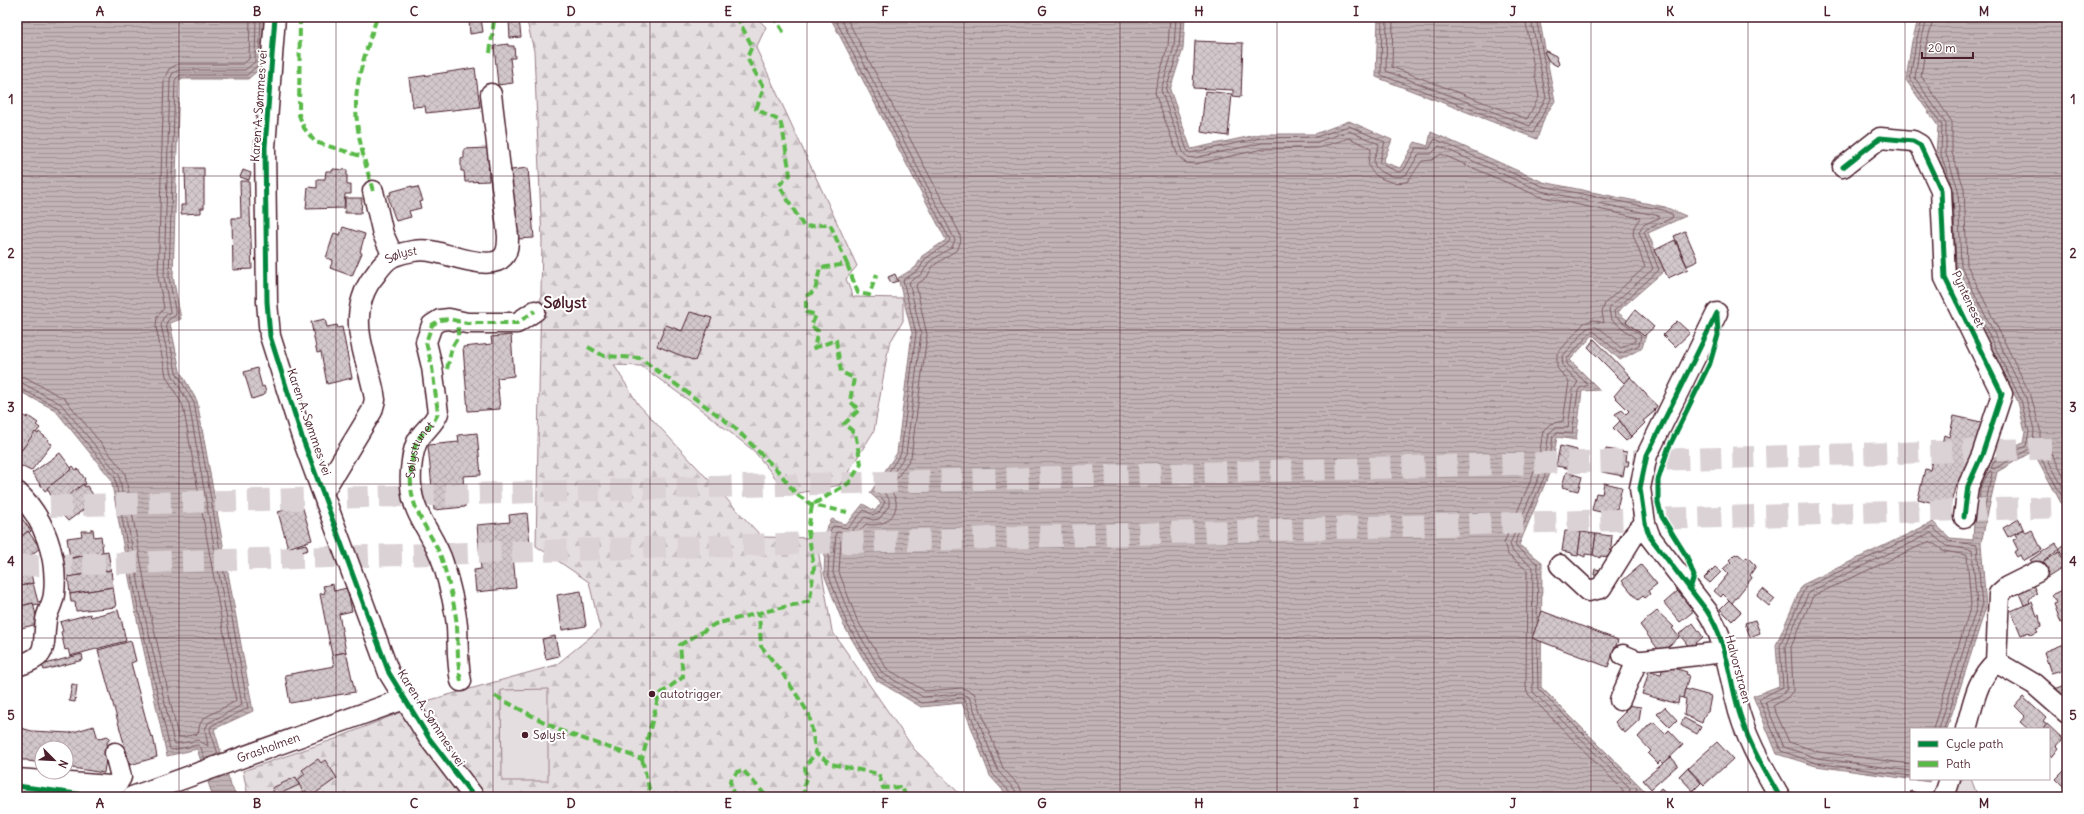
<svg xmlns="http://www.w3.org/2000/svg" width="2084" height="814" viewBox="0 0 2084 814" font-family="Delius,sans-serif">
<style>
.forest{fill:url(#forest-firs);stroke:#987e86}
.park{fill:#e5dee0;stroke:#987e86}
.water{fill:url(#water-rules);stroke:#91787e}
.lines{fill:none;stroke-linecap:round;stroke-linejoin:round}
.shore{stroke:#7a5a63;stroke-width:1}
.building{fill:url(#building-cross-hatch);stroke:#4a1f2b}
.trunk-tunnel{stroke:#dbd2d5;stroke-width:22;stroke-dasharray:22 11;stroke-linecap:butt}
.minor-casing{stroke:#4a1f2b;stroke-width:23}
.minor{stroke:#fff;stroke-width:20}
.quiet{stroke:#58b947;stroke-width:4;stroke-dasharray:8 4;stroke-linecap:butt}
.cycleway-casing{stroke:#fff;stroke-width:8}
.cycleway{stroke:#00873e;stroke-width:5}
.grid{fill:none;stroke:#4a1f2b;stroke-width:1;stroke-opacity:0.55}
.poi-dot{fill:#4a1f2b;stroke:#fff;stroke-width:1.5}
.labels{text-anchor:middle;stroke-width:4;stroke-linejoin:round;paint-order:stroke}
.street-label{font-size:12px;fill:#4a1f2b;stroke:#fff}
.poi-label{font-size:12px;fill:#4a1f2b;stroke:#fff;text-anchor:start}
.district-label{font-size:16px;font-weight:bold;fill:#4a1f2b;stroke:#fff}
.neatline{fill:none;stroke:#4a1f2b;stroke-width:1.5}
.grid-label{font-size:13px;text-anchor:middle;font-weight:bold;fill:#4a1f2b}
</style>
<defs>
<pattern id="forest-firs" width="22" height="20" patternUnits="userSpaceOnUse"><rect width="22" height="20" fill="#e5dee0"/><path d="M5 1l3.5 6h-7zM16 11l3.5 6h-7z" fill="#c6bec0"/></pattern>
<pattern id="water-rules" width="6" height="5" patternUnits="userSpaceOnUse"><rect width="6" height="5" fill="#c1b3b6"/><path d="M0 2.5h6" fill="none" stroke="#9f9194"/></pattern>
<pattern id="building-cross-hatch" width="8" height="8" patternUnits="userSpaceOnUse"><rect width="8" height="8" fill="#d2c7cb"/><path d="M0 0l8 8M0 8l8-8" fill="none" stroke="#b6aaae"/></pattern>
</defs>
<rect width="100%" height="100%" fill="#fff"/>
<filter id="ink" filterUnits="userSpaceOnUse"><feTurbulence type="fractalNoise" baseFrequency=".025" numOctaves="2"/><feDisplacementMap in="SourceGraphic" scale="8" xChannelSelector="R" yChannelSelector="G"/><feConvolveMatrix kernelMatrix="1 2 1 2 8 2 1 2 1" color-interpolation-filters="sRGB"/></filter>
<g filter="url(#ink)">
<polygon class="forest" points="526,17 756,17 766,27 756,48 857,266 846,279 853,297 903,298 903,321 889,344 874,431 840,485 789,495 754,451 695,405 641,366 614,365 638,404 762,537 816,538 832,631 914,749 963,797 248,797 243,771 335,739 430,700 556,665 600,629 589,582 536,546 542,241 534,51"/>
<g class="park">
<polygon points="548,689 548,781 502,781 501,690"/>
<polygon points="1955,779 1971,779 1978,797 1949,797"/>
</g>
<g class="water">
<polygon points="17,17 265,17 263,66 248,79 179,79 173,277 181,319 170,323 180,371 197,401 253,711 214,729 231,786 238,797 205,797 212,794 197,749 167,756 135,610 111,479 55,410 17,390"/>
<polygon points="830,17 1185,17 1183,49 1170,90 1191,149 1261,134 1315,134 1349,121 1392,140 1383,162 1400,168 1415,142 1428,146 1431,132 1543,182 1665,207 1686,216 1648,233 1664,271 1617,312 1646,335 1642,348 1620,360 1593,335 1570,360 1600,390 1582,391 1576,440 1557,437 1552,467 1519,545 1542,562 1541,687 1644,790 1636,797 1009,797 990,776 962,703 921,707 876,680 844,626 824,574 826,529 832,519 846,525 863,504 875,511 881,503 870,493 897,453 912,333 898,278 916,267 922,256 946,240"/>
<polygon points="1378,17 1539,17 1555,101 1545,116 1537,139 1376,77"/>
<polygon points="1919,17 2067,17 2067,514 2033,451 1997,472 1981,543 1986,607 1947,729 1911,729 1911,779 1931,779 1930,782 1816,766 1777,754 1753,696 1779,686 1776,645 1802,585 1933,522 1950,538 1973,540 1976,487 1991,459 2023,443 2025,432 2018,402 1952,269 1949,190 1936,156 1938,126 1906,80 1912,41"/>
</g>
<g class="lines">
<g class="shore">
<polyline points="834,17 950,240 948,243 925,259 919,270 903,280 916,333 901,453 876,491 885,502 878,514 873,515 864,510 848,528 833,526 830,531 828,574 847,624 879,677 922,703 961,698 965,700 993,774 1011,793 1012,797"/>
<polyline points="840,17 955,240 952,247 929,262 922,274 909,282 921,333 906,454 882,490 889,499 889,506 879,519 873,520 865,517 850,533 836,532 833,573 852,622 882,673 923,697 961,694 969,697 998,771 1015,790 1017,797"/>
<path d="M846,17l113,215 2,8 -3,9 -25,17 -6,11 -11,8 11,50 -16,122 -21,32c2,4 5,7 6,12 2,17 -15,27 -30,23l-12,13 -13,3 -2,32 18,48 30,49 38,22 37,-3 12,5 29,75 17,19 3,10"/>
<path d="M1170,17l-2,29 -12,40 -1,7 23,63 8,7 9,1 68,-15 55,-1 31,-10 22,10c0,6 -4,11 -2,18 4,13 28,20 39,15l14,-20 10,-1 9,-6 97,42 102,22 -6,9 -1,7 12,33 -40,36 -3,9 2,11 -11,-3 -9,3 -27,31v14l12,14 -6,39 -13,3 -7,7 -5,32 -34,80 4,12 19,15 -1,116 1,7 96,97v7"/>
<path d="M1176,17l-2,30 -13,43 22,62 4,5 7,1 68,-15 55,-1 32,-11 30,13c0,6 -6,12 -5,19 2,11 25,17 33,11l12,-20h12l8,-8 102,45 119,25 -1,2 -16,7 -4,7 14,37 -41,36 -3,5 2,9 24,19v3l-14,7c-9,-7 -22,-28 -35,-19l-24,28 1,9 15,16 -5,8 -5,38h-13l-6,5 -5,32 -34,79 3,8 20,15 -1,67"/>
<polyline points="1181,17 1179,48 1166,90 1187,150 1190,153 1261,138 1316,137 1349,126 1385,142 1379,163 1398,172 1404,170 1416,148 1429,149 1435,139 1542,186 1663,210 1673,215 1672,218 1647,229 1644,232 1659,270 1614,311 1615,316 1641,336 1639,345 1620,354 1596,333 1592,331 1567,359 1567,364 1588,385 1580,388 1578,391 1572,434 1557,433 1553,436 1549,466 1515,544 1517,548 1538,564 1537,621"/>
<polyline points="1382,17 1381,75 1533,133 1551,99 1536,17"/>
<polyline points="1387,17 1386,71 1530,126 1546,98 1531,17"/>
<polyline points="1393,17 1392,67 1527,119 1539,97 1525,17"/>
<polyline points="1923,17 1916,42 1910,79 1942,125 1941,155 1953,189 1956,268 2021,400 2029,432 2026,446 1994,462 1991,468 1994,469 2031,448 2035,448 2067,505"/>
<polyline points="1928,17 1920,43 1915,78 1946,124 1946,154 1958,189 1961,266 2026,398 2034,430 2033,441 2041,447 2067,495"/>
<polyline points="1934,17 1926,45 1921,76 1952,122 1952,153 1964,188 1967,265 2031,396 2040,429 2040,438 2047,444 2067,482"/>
<polyline points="17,376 25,377 65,399 125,473 149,607 178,736 181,737 198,734 200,724 204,718 236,701 183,406 166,376 156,327 157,317 164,308 158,277 164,79 169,69 178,64 243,64 249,59 250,17"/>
<polyline points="17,382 22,383 61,404 119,475 143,608 174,743 176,744 198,740 208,746 205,730 208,723 242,705 189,404 172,374 161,325 163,318 170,312 164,277 170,79 173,73 179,70 245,70 255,62 256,17"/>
<polyline points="17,387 57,407 115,477 138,609 170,749 172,750 198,745 201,748 205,759"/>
<polygon points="1991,471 1992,473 1983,516 1980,518 1979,516 1980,488 1989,472"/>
<polyline points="1532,639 1533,692 1630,788 1629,797"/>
<polyline points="1537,641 1538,689 1637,788 1634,797"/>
<polyline points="218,754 210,730 211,726 248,708 194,403 176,372 166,324 168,320 176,315 169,277 175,80 180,75 247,75 259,64 261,17"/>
<polyline points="1911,764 1819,752 1789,742 1773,706 1787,698 1793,691 1791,647 1813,596 1930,541 1944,551 1967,555 1971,605 1933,729"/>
<polyline points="1911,771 1817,758 1784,747 1765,702 1783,694 1787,689 1785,646 1809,592 1931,533 1946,546 1972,550 1977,606 1939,729"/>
<polyline points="1911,776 1816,763 1781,751 1759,699 1783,687 1780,646 1805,588 1932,527 1948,541 1977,545 1982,607 1944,729"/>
</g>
</g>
<g class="building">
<polygon points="447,17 480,17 481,18 483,32 470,34 469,20 448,22"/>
<polygon points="519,19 521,37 510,38 509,20"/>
<polygon points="1195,41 1243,43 1241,97 1233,96 1233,90 1193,88"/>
<polygon points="508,44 508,46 514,46 515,58 510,58 513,83 498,85 494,46"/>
<polygon points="1546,51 1556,56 1559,64 1557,66 1549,61 1544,52"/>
<polygon points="475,68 480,107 426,113 425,106 413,107 409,78"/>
<polygon points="1205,91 1232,94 1228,136 1201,132"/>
<polygon points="488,148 489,181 465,182 464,171 461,171 461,159 464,158 464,149"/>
<polygon points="185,168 204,168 204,208 201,208 201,213 181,214 181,205 186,205"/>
<polygon points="528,168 534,238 517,239 511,170"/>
<polygon points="333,169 347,170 347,185 351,185 351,194 345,194 344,208 306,209 308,187 317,188 317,179 325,179 326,171 333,171"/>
<polygon points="243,170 251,173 249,180 240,177"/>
<polygon points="240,181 249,181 252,269 233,270 232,218 241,218"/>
<polygon points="412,186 413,188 418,187 423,201 419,202 421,208 409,211 411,217 396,221 390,204 388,195 391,195 390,192"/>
<polygon points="345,198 362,198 361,213 345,213"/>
<polygon points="343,227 365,234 360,252 362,253 352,276 330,268 333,260 326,258 334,233 340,235"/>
<polygon points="1685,231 1698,261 1687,266 1674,236"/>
<polygon points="1675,240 1688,269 1668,278 1655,250"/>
<polygon points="895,274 898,281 891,283 888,277"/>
<polygon points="1635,310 1654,327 1644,336 1626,322"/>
<polygon points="690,312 712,318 695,361 657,346 666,325 682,331"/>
<polygon points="325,319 327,327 337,325 338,328 342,327 352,378 327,384 321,352 317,353 311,322"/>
<polygon points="1677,321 1690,333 1675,347 1663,335"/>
<polygon points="511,335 514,376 497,378 500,409 468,411 463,347 492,344 491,337"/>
<polygon points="1594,339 1631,377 1625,384 1588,347"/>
<polygon points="257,368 262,387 264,386 266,392 264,395 252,399 244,372"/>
<polygon points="1630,377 1657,406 1654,410 1655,411 1643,421 1645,423 1631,437 1615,414 1622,410 1626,414 1629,411 1614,396"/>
<polygon points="23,415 27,418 28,416 38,423 36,425 40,428 17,456 17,425"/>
<polygon points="1954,416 1990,424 1975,465 1967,463 1962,485 1956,484 1950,507 1918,499 1925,469 1930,470 1933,456 1939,457 1944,435 1949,437"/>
<polygon points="1620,421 1631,437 1626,441 1613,428"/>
<polygon points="35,432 38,434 39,432 49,440 48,442 52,444 31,471 17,464 17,456"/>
<polygon points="477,433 481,475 463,476 465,507 434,510 428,445 459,442 458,435"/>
<polygon points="1560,446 1577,450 1576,455 1586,457 1583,471 1556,466"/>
<polygon points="1606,449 1627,452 1626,461 1629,461 1628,466 1625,466 1623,476 1602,472"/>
<polygon points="60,453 72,469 45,491 32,473"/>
<polygon points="73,466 76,470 78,469 85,479 84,480 86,484 56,505 47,488 72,469 71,468"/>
<polygon points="1566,472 1582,477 1578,491 1562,487"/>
<polygon points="1604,483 1622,487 1617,509 1614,509 1613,515 1592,510 1596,493 1602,494"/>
<polygon points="83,484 85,487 87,486 94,496 92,497 95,501 68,521 53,505 55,503 56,505"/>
<polygon points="302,505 312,540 288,548 278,512"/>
<polygon points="18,513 31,531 29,533 28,531 17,540"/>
<polygon points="527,513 531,555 513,556 516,588 476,592 474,570 481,569 477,525 510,522 509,515"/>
<polygon points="2019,519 2023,529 2008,537 2003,528"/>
<polygon points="91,529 93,529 94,537 101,536 103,552 70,558 67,538 82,536 81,531 91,531"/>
<polygon points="2024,529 2026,533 2032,530 2042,550 2023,561 2020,555 2017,557 2014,552 2018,550 2013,540 2017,538 2015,534"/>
<polygon points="28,531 40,548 17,566 17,540"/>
<polygon points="1565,531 1581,532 1578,556 1572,555 1572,553 1562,551"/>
<polygon points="1581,532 1596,534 1593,555 1585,554 1585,557 1578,554"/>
<polygon points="1596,534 1612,536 1610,557 1600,556 1600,558 1593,555"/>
<polygon points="2067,542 2067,562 2059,549"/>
<polygon points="2056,543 2060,549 2040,564 2039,562 2034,565 2030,560"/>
<polygon points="306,544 308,550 299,553 297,546"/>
<polygon points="108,551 111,570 68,577 66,567 70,567 68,559"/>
<polygon points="2059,552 2067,565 2047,578 2039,565"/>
<polygon points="1735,554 1737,555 1738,554 1744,559 1747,557 1756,566 1750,575 1752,578 1732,603 1723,594 1721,597 1714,591 1728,574 1723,569 1731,562 1729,560"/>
<polygon points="29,564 33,583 17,587 17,567"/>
<polygon points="1603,565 1611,566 1605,576 1594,575 1595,569 1601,570"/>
<polygon points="1641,565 1657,584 1648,591 1650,594 1645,598 1643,596 1638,600 1622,581"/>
<polygon points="1715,567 1721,572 1710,583 1704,578"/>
<polygon points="111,570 113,587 70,594 68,577"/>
<polygon points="33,583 38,602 45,600 46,604 38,606 38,604 34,605 33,603 17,607 17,587"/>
<polygon points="333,584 334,591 347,588 352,611 339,614 346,652 332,655 320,594 325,593 323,586"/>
<polygon points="2033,585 2037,594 2032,596 2029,600 2030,603 2024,605 2018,591"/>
<polygon points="113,587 116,607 76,611 75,602 71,602 70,594"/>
<polygon points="2067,588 2067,621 2061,623 2054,604 2056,603 2052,595"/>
<polygon points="1763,589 1775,599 1769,606 1757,596"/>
<polygon points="1679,590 1695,610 1680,622 1664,603"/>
<polygon points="581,591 586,626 562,630 557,595"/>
<polygon points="1729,600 1741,612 1732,621 1720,609"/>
<polygon points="2032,602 2037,616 2039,615 2041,627 2036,629 2038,632 2031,635 2029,632 2021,635 2011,611"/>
<polygon points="33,603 38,624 17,629 17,607"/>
<polygon points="118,610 120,618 121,618 126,641 70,656 68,649 65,650 61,632 63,631 60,622 90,614 91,617"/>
<polygon points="1542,611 1618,640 1608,667 1532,638"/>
<polygon points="1657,611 1674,627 1672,628 1679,637 1661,653 1640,625"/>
<polygon points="1755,620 1760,633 1750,637 1745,623"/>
<polygon points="1693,623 1703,637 1690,648 1679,634"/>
<polygon points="17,634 23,656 17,657"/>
<polygon points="555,636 559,656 546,659 542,639"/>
<polygon points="131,641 136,661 131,663 148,727 151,737 153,736 157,757 130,765 98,650"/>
<polygon points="2067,643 2067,673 2066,669 2051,673 2044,652"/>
<polygon points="346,652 355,692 290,703 285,675 334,666 332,655"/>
<polygon points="82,654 83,660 44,670 42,665"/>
<polygon points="1664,665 1687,672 1686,674 1689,675 1683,698 1679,697 1678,704 1642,694 1649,671 1661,674"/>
<polygon points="72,684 77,685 75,702 69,701"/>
<polygon points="2066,685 2067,687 2067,709 2052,690"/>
<polygon points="1685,689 1711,696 1708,712 1707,712 1704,716 1702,723 1684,715 1686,699 1683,698"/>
<polygon points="2023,697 2046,718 2043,722 2047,725 2043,729 2028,729 2020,722 2025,716 2015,706"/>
<polygon points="1626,705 1641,707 1639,720 1625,733 1622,729 1621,730 1615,722 1625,712"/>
<polygon points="1665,707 1677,720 1670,727 1657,714"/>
<polygon points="1684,718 1701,727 1697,734 1682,726 1681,724"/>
<polygon points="1654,722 1665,734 1669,730 1683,745 1663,764 1660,761 1658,764 1648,754 1651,751 1638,737 1649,725"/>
<polygon points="2047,724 2063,739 2057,746 2059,748 2052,757 2049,754 2049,729 2043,729"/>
<polygon points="94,726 98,739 107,736 110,738 107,743 108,760 106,759 104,773 66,767 66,748 42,748 42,763 28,761 28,760 17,760 17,727 32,731 70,733"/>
<polygon points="1717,742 1733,759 1704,785 1688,768"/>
<polygon points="1671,757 1678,765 1651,789 1643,780"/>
<polygon points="318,759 321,763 325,760 337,778 310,797 306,791 303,792 297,780 305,774 302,770"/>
<polygon points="1687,768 1701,783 1693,791 1679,776"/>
<polygon points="2067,768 2067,790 2056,779"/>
<polygon points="296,777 299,785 275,796 272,788"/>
<polygon points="25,782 44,785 42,797 23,797"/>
<polygon points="47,786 80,790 79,797 46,797"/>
<polygon points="1661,788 1671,797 1653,797"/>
<polygon points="1911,791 1928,797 1909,797"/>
</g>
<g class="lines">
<g class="trunk-tunnel">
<polyline points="17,507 2067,448"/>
<polyline points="17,566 2067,507"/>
</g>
<g class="minor-casing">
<g id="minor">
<polyline points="275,17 265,147 267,302 270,336 302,437 389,673 429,738 474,797"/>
<polyline points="1843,167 1880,138 1913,141 1920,145 1941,190 1945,278 2002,394 1982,455 1968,486 1964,517"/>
<polyline points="373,191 383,234 393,256"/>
<path d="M1717,313l-70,142 -7,33 5,35 5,14 57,74c18,27 21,58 29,89 8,36 26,66 44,97"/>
<path d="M17,492c27,25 41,65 37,102 -1,10 -7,18 -8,26 -4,28 4,36 -29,46"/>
<path id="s1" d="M323,492l49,-81 3,-11c-3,-25 -15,-49 -16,-74 -1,-18 4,-37 16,-51 4,-6 12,-16 19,-19 10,-4 25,-7 36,-5 17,2 60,21 73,6 5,-5 5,-14 5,-21l-17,-142"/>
<polyline points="1560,565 1588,591 1601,588 1634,535 1645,523"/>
<polyline points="1623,655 1637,661 1643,661 1725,652"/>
<polyline points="1996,662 2034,684 2067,713"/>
<path d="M461,681c-4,-19 -3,-36 -4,-55 -2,-20 -8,-43 -14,-63 -8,-27 -31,-48 -32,-78 -1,-13 1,-34 7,-45 6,-10 16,-16 20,-27l-6,-46 -6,-25 6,-17 8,-5 9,-1 18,4h50l18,-12"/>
<polyline points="1620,700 1637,661"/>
<path d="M1966,729c7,-23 10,-50 30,-67l3,-68 8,-7 30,-15"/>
<polyline points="17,779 110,786 117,784 121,777 115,753"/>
<path id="s2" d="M132,797l272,-98"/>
<polyline points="1944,797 1950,779"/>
</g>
</g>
<use href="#minor" class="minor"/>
<g class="quiet">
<polyline points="300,17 299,115 304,128 315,142 364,157"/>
<polyline points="743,17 739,21 752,46 747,58 764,88 756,109 780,121 783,132 790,175 779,185 804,227 830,224 847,264 820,268 815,291 806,296 806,312 816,315 811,326 818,331 814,348 836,340 841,372 854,378 850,401 859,410 844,424 855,433 861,464 849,483 812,505 808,531 814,567 810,601 759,613 761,646 783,674 809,714 816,753 831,764 879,774 883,788 902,787 906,797"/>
<polyline points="771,17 777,22 784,33"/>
<polyline points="490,53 494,20 496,17"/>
<path d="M373,191c-8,-29 -17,-57 -17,-87 0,-27 13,-61 21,-87"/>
<polyline points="847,264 858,293 869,295 877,274"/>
<polyline points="588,347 604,356 640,358 734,427 779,472 796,494 812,505 847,512"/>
<polyline points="447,369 452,347 458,337 458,321"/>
<path id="s3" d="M461,681c-4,-19 -3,-36 -4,-55 -2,-20 -8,-43 -14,-63 -8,-27 -31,-48 -32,-78 -1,-13 1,-34 7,-45 6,-10 16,-16 20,-27l-6,-46 -6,-25 6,-17 8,-5 9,-1 18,4h50l18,-12"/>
<polyline points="495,696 561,731 642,759 659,695 683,677 680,645 715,624 759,613"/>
<polyline points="642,759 651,797"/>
<polyline points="734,797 730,781 737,772 743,770 767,797"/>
<polyline points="807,797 803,790 806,778 805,766 816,753"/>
</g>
<g class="cycleway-casing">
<g id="cycleway">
<polyline points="275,17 265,147 267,302 270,336 302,437 389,673 429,738 474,797"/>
<polyline points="1843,167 1880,138 1913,141 1920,145 1941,190 1945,278 2002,394 1982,455 1968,486 1964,517"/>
<path d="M1717,313l-70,142 -7,33 5,35 5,14 57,74c18,27 21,58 29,89 8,36 26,66 44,97"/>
<polyline points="1690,589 1694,576 1687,557 1662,517 1658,503 1658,480 1668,449 1710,363 1718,335 1717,315"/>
<polyline points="17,786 99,797"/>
</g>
</g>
<use href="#cycleway" class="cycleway"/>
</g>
</g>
<path class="grid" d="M179,17v780M336,17v780M493,17v780M650,17v780M807,17v780M964,17v780M1120,17v780M1277,17v780M1434,17v780M1591,17v780M1748,17v780M1905,17v780M17,176h2050M17,330h2050M17,484h2050M17,638h2050"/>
<g class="poi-dot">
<circle cx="652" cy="694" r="4"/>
<circle cx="525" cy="735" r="4"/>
</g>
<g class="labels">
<g class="street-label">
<text transform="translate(259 106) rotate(-86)" y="4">Karen A. Sømmes vei</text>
<text dy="4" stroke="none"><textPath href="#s1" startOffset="271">Sølyst</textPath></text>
<text transform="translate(1968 299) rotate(65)" y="4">Pynteneset</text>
<text transform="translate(309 422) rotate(71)" y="4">Karen A. Sømmes vei</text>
<text dy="4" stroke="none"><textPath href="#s3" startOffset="242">Sølysttunet</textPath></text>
<text transform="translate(1738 669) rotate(75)" y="4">Halvorstraen</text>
<text transform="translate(431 718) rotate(57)" y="4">Karen A. Sømmes vei</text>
<text dy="4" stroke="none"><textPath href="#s2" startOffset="145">Grasholmen</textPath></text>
</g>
<g class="poi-label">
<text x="660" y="698">autotrigger</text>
<text x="533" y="739">Sølyst</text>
</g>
<g class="district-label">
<text x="565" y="308">Sølyst</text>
</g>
</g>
<rect width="2084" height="814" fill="none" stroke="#fff" stroke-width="44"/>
<rect x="1910" y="728" width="140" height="52" fill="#ffffff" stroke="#b7a5aa"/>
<rect x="1918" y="741" width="20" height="6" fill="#00873e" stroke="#b7a5aa"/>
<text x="1946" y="748" font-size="12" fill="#4a1f2b">Cycle path</text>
<rect x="1918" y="761" width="20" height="6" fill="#58b947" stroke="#b7a5aa"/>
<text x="1946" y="768" font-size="12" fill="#4a1f2b">Path</text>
<g transform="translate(54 760) rotate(114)"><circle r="19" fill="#ffffff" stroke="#b7a5aa"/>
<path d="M0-3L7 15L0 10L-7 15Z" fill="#4a1f2b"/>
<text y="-6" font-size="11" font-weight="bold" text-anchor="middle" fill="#4a1f2b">N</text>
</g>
<path d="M1922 52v6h51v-6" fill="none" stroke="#4a1f2b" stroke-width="2"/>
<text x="1928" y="52" font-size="12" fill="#4a1f2b" stroke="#ffffff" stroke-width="3" paint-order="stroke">20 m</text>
<rect x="22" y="22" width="2040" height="770" class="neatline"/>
<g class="grid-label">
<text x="100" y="16">A</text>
<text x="257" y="16">B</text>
<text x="414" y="16">C</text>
<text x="571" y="16">D</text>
<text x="728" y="16">E</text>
<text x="885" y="16">F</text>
<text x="1042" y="16">G</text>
<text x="1199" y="16">H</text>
<text x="1356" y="16">I</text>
<text x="1513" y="16">J</text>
<text x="1670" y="16">K</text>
<text x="1827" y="16">L</text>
<text x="1984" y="16">M</text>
<text x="11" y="104">1</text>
<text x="2073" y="104">1</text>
<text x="11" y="258">2</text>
<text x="2073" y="258">2</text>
<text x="11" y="412">3</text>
<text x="2073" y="412">3</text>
<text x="11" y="566">4</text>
<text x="2073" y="566">4</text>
<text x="11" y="720">5</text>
<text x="2073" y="720">5</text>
<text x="100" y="808">A</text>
<text x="257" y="808">B</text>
<text x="414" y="808">C</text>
<text x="571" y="808">D</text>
<text x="728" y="808">E</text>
<text x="885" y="808">F</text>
<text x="1042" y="808">G</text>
<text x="1199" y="808">H</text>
<text x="1356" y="808">I</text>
<text x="1513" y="808">J</text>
<text x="1670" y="808">K</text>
<text x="1827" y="808">L</text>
<text x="1984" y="808">M</text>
</g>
</svg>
